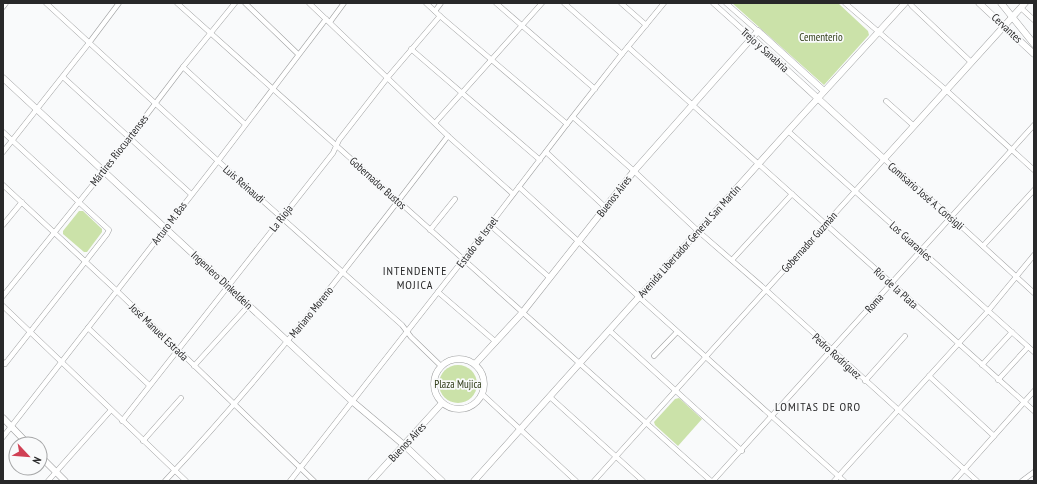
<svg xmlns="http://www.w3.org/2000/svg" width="1037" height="484" viewBox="0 0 1037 484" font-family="'PT Sans Narrow',sans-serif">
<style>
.green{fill:#cbe2a9}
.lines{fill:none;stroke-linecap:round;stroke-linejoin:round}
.street-casing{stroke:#9fa0a1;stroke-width:5.5}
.secondary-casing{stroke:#9fa0a1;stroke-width:7}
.street{stroke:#fff;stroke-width:4.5}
.secondary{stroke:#fff;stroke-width:6}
.labels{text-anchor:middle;stroke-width:3.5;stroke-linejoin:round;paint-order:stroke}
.street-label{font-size:11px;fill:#282829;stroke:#f9fafb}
.park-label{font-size:11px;fill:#2e3b16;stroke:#f9fafb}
.neighbourhood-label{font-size:12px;letter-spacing:1px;fill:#282829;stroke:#f9fafb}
</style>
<rect width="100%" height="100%" fill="#f9fafb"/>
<g class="green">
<polygon points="732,3 838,3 868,31 869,35 824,85"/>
<polygon points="79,211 83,211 102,229 102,232 87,252 84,252 63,234 63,231"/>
<circle cx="458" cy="384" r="19"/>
<polygon points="679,398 702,419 678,446 655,425 654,422 675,399"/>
</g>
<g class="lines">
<g class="street-casing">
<g id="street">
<polyline points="46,3 218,161 402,325 411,337 441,366"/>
<polyline points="177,3 711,481"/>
<polyline points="245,3 298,54"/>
<polyline points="309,3 448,136 513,194"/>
<polyline points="426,3 440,16 567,124"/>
<polyline points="496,3 595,89"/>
<polyline points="564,3 622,54"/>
<polyline points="621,3 646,25"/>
<polyline points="713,3 752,38"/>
<polyline points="726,3 758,31"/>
<polyline points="845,3 946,90 1034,170"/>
<polyline points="910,3 912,6 971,62"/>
<polyline points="3,7 6,3"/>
<polyline points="1021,8 1034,20"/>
<polyline points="435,11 441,3"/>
<polyline points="330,22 344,3"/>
<polyline points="628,47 1034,411"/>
<polyline points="411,49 540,160"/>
<polyline points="183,67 245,124"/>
<polyline points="63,77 191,194"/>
<polyline points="886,101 914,126"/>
<polyline points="573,117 634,171 698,231 766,290 977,481"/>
<polyline points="435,123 542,3"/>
<polyline points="788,131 1034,352"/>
<polyline points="3,132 109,230 107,234 5,364 3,362"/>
<polyline points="3,152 89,43 119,3"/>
<polyline points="546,152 605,207"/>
<polyline points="3,185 117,291 314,481"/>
<polyline points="519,187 639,297 844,481"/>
<polyline points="3,225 22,202"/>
<polyline points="490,225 550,278"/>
<polyline points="430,230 455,199"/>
<polyline points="983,246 1034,190"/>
<polyline points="732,260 792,194"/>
<polyline points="438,292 496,342"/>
<polyline points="3,296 104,171 183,67 235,3"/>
<polyline points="3,306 186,481"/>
<polyline points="88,328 149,385"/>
<polyline points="610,331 742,451"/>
<polyline points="654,356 677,332"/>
<polyline points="982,365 1012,332"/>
<polyline points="194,366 249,305"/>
<polyline points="929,376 994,436"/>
<polyline points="998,380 1028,347"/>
<polyline points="865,381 905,336"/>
<polyline points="482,394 576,481"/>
<polyline points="550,397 643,481"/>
<polyline points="122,421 333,153 339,140 388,77 440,16"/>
<polyline points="3,437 218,161 326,19"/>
<polyline points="143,441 181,398"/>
<polyline points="48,481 111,410"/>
<path d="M165,481c102,-109 193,-227 283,-345"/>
<polyline points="290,481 463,260 567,124 622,54 664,3"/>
<polyline points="594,481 884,159 951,217 1034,293"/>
<polyline points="713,481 1034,125"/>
<polyline points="834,481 988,311 1034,255"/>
<polyline points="954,481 1034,391"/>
<polyline points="1022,481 1034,472"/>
</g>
</g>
<g class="secondary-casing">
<g id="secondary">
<polyline points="979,3 1034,54"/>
<polyline points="1001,3 1034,44"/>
<polyline points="752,38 884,159 1025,3"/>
<polyline points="3,78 353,402 404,445 442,481"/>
<circle cx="459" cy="384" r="25"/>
<polyline points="475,364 522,313 634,171 758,31 824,91"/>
<polyline points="3,418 28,444"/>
<polyline points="40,456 65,481"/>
<polyline points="371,481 442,403"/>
<polyline points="474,481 788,131 905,3"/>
</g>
</g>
<use href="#street" class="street"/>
<use href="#secondary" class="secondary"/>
</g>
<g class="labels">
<g class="street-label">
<text transform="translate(1007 28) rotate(43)" y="4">Cervantes</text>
<text transform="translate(765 50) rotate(42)" y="4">Trejo y Sanabria</text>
<text transform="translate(119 150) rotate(-52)" y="4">Mártires Riocuartenses</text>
<text transform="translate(378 183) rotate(42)" y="4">Gobernador Bustos</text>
<text transform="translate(244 184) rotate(41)" y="4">Luis Reinaudi</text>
<text transform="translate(614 196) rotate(-52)" y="4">Buenos Aires</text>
<text transform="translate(926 196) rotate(41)" y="4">Comisario José A. Consigli</text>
<text transform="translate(281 218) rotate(-52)" y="4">La Rioja</text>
<text transform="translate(169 223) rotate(-53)" y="4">Arturo M. Bas</text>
<text transform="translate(689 241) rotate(-48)" y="4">Avenida Libertador General San Martín</text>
<text transform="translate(911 241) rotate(42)" y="4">Los Guaraníes</text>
<text transform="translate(477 242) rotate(-53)" y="4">Estado de Israel</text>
<text transform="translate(809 242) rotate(-48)" y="4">Gobernador Guzmán</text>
<text transform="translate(222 280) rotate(43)" y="4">Ingeniero Dinkeldein</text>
<text transform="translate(896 288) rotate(42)" y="4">Río de la Plata</text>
<text transform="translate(874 303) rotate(-48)" y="4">Roma</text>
<text transform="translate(311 312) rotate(-51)" y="4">Mariano Moreno</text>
<text transform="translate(159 332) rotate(44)" y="4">José Manuel Estrada</text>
<text transform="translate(837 356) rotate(42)" y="4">Pedro Rodríguez</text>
<text transform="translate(407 442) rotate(-47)" y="4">Buenos Aires</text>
</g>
<g class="park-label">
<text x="821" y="41">Cementerio</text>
<text x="458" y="388">Plaza Mujica</text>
</g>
<g class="neighbourhood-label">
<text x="415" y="275">INTENDENTE<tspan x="415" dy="14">MOJICA</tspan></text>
<text x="818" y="411">LOMITAS DE ORO</text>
</g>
</g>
<rect width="1037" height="484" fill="none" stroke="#282829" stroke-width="8"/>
<g transform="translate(28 456) rotate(116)"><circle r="19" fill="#f9fafb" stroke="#a5a6a7"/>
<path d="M0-3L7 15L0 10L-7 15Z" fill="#d04054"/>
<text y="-6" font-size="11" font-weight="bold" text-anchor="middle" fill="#282829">N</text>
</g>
</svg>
